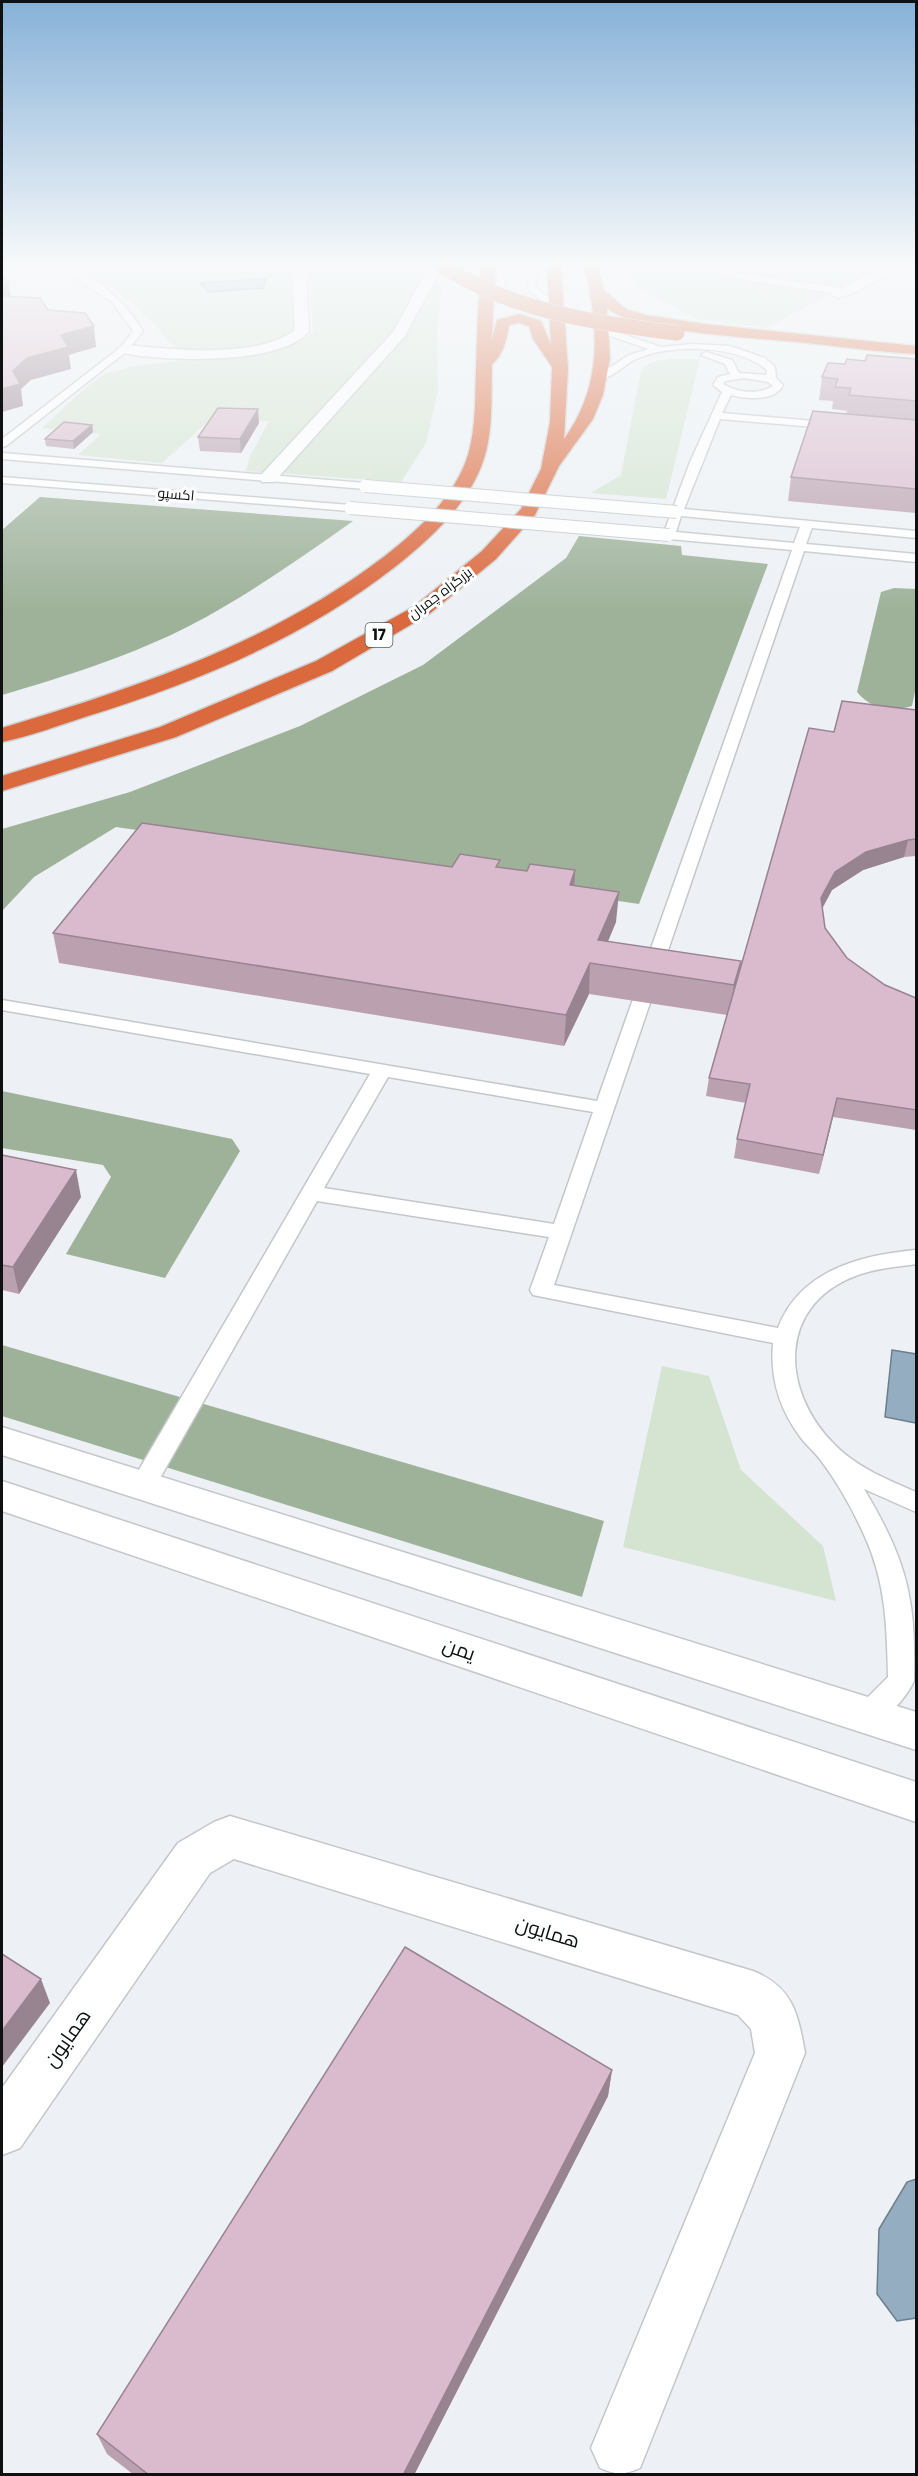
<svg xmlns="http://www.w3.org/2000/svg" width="918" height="2476" viewBox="0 0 918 2476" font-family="Poppins,Cairo,sans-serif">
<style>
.green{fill:#d4e4d1}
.forest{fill:#9eb29a}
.water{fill:#94adc1;stroke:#6c7e8c;stroke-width:1.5}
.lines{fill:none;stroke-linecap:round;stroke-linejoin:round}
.lane-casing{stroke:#c3c7ca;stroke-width:3}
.street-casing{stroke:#c3c7ca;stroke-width:3}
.secondary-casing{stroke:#c3c7ca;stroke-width:3}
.highway-casing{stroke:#cfcfcf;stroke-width:3}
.lane{fill:#fff;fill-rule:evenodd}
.street{fill:#fff;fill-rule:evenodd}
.secondary{fill:#fff;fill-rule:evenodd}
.highway{fill:#db693e;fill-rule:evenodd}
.lane-bridge-casing{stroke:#c3c7ca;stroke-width:14;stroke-linecap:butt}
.highway-bridge-casing{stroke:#cfcfcf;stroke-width:16;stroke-linecap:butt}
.lane-bridge{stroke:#fff;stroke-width:12}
.highway-bridge{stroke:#db693e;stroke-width:15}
.wall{fill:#bba1b0}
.shaded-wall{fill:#988390}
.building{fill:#d9bbcd;stroke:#988390;stroke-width:1.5}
.labels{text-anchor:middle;stroke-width:6;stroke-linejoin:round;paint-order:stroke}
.far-street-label{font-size:14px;fill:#0f1011;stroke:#fdfefe}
.shield{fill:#fdfefe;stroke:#565758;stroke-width:1.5}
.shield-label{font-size:15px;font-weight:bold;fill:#0f1011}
.near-street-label{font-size:20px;fill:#0f1011;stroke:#fdfefe}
</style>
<rect width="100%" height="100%" fill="#edf1f5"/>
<g class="green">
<polygon points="78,265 286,265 292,273 294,332 290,338 253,348 177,352 155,324 132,302"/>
<path d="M304,265h120l18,22 -5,47 1,57 -12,52 -25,39 -155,-11 4,-15 19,-35 -58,-2 -49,44 -84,-8 23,-21 -59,-6c17,-15 45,-44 63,-54 5,-2 12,-3 18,-5 42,-11 165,-9 190,-37l-4,-56z"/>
<polygon points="626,265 878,265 880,267 767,328 696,319 635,285"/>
<path d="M670,359h30l-34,140 -75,-6 30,-18 20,-104c7,-10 19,-11 29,-12z"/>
<polygon points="662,1366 709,1376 741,1470 823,1546 836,1601 623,1547"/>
</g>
<g class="forest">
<path d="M40,497l313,24c-52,37 -105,74 -162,104 -60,31 -125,51 -189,70v-165z"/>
<polygon points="579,536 681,546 682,555 768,564 639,904 116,827 34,877 2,911 2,829 130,792 300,726 423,665 566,558"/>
<path d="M894,588l22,1v98l-4,19c-19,6 -42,3 -55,-14l24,-100z"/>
<polygon points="2,1091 232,1139 240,1151 165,1278 66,1254 111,1177 103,1165 2,1148"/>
<polygon points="2,1345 604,1521 582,1597 2,1416"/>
</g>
<g class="water">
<polygon points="266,279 263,288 208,292 200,283"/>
<polygon points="892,1350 916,1354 916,1423 885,1417"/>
<polygon points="916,2179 916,2318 897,2321 877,2294 879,2229 907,2182"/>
</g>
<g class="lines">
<g class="lane-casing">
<g id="lane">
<path d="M56,265c32,0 72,40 87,66l-16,20 -121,95 -4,1v-8l119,-92 12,-16 -21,-29z"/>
<path d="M499,265h8c-1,16 -3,44 -25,43v-4c15,-10 15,-22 17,-39z"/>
<path d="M529,265h8l-2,21 8,8 17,9v4c-13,0 -24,-10 -32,-19z"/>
<polygon points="702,265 714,265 741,274 846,289 850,292 846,295 740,279"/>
<path d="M604,328l57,19 31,-3 38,2 35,12 10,9 1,11 7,7c-8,17 -37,14 -52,10l-9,18 115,10 5,3 -5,3 -117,-10 -36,90 232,22v7l-104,-10 -6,16 110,10v8l-112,-11 -250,734 224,43c22,-58 83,-73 138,-78v14c-19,3 -39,4 -58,11 -81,29 -78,115 -24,169 22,23 54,36 82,48v20l-52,-23c21,35 40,72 46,112 5,27 4,54 4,80 -8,17 -29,41 -47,47l-10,-4 -4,-8 4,-8 31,-31c-1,-49 -2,-94 -23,-140 -11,-25 -27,-54 -43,-75 -6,-9 -15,-16 -21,-24 -22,-29 -31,-60 -28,-95l-240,-48 -3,-5 19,-53 -232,-36 -166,293 -9,3 -9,-3 -3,-7 3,-7 237,-406 -368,-64v-10l595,101 195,-551 -123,-11 -6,-4 27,-73 32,-70 -9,-7 5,-8 12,-3 -5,-10 -24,-9 5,-3 26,8 7,13 27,2 1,-5c-29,-25 -96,-27 -131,-11 -11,5 -25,21 -36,19v-4l29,-19 20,-6 -48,-16v-4zM744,378l24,4 5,4c-15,9 -35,7 -50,-2l2,-3zM681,516l119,11 -6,16 -118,-11zM388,1077l205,35 -39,112 -230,-36z"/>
<polygon points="2,453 365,483 371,486 365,489 2,459"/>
<polygon points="2,477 350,505 356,508 350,511 2,483"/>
</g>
</g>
<g class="street-casing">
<g id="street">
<path d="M287,265h14l5,7 3,59c-27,35 -150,31 -190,21l-2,-3 7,-4c48,4 131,15 171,-15l-3,-58z"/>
<polygon points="429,265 443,265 405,336 274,482 262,482 259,478 262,474 394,331"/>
<polygon points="885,265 902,265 861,290 838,298 831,294"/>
<path d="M230,1816l523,155c40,16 45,43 52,82l-165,415c-16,7 -24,7 -40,0l-9,-20 164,-395 -4,-24 -13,-14 -504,-156 -24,14 -190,275 -18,7v-67l176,-245 36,-21z"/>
</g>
</g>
<g class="secondary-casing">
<g id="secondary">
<polygon points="2,1427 916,1712 916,1750 2,1455"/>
<polygon points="2,1481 916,1782 916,1822 2,1511"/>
</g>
</g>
<g class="highway-casing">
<path id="highway" d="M481,265h14l-3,75 5,-20 22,-6 22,7 10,24 -4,-80h14l7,104 -4,70c39,-53 35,-113 20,-174h14l6,25 22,19 20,6 59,9 211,22v8c-39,-2 -79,-8 -119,-12 -41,-4 -162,-10 -190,-34l3,50 -7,37 -10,24 -34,47 -24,49 -39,44 -67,55 -97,57 -156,66 -174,54v-15l158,-49 156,-66 99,-55 67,-55 39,-42 20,-40 9,-47 2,-55 -19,-28 -4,-13 -10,-3 -10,2c-2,13 -6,31 -17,39 -1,34 2,71 -11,103 -16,40 -52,73 -85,99 -92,72 -197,115 -308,150 -28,9 -57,20 -86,26v-14c136,-41 269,-85 383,-172 33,-26 70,-59 83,-101 8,-27 7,-57 8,-85 1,-35 2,-70 5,-105z"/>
</g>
<use href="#lane" class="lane"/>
<use href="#street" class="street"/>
<use href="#secondary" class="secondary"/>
<use href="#highway" class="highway"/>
<g class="lane-bridge-casing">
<g id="lane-bridge">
<polyline points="365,486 677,512"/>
<polyline points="350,508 669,535"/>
</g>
</g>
<g class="highway-bridge-casing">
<path id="highway-bridge" d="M441,265c71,46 153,58 236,68"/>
</g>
<use href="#lane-bridge" class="lane-bridge"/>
<use href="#highway-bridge" class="highway-bridge"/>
</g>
<g class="wall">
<polygon points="916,359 916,513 788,501 791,477 846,414 847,411 832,409 833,401 819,400 822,377 845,364 865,361"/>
<polygon points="259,423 241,453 200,451 198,437"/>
<polygon points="92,425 93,432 74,449 46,446 45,439"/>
<polygon points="834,732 916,737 916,856 904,857 863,870 832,890 822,909 825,928 847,958 885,985 916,998 916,1130 833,1117 819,1174 734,1158 737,1139 746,1103 706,1096 709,1078 727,1015 589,994 564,1046 59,963 53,933 452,867 500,868 527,871 575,870 575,885 616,922 608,941 740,970"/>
<polygon points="2,1155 81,1197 19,1294 2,1290"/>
<polygon points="612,2070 608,2096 414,2475 134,2475 107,2454 97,2434"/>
</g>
<g class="shaded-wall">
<polygon points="9,282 11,299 2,300 2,283"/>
<polygon points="94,326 96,347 69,355 71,369 31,380 21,389 23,406 2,412 2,389 13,371 27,358 61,335"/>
<polygon points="258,409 259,423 241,453 240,439"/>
<polygon points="92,425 93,432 74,449 73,441"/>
<polygon points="908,840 904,857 863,870 832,890 818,916 821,898 835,872 866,852"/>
<polygon points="575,870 574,900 570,885"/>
<polygon points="619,892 616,922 598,965 598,940"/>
<polygon points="741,961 737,991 730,1016 734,985"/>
<polygon points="590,963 589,994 564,1046 566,1015"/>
<polygon points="837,1098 833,1117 819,1174 823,1155"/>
<polygon points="76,1170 81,1197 19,1294 13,1267"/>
<polygon points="41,1979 50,2003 2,2067 2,2031"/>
<polygon points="612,2070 608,2096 414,2475 403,2475"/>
</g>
<g class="building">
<polygon points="2,278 9,282 2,283"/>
<polygon points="2,296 40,298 48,310 85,313 94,326 61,335 68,347 27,358 13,371 20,384 2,389"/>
<polygon points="867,355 916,359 916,401 849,395 851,388 835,387 838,379 822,377 828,363 845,364 847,359 865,361"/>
<polygon points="218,408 258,409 240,439 198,437"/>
<polygon points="813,411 916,420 916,489 791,477"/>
<polygon points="64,422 92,425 73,441 45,439"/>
<polygon points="842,701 916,710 916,839 908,840 866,852 835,872 821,898 825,928 847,958 885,985 916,998 916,1110 837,1098 823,1155 737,1139 750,1084 709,1078 809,728 834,732"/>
<polygon points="142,823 452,867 460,854 500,860 496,867 527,871 530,864 575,870 570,885 619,892 598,940 741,961 734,985 590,963 566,1015 53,933"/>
<polygon points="2,1155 76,1170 13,1267 2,1265"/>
<polygon points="405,1947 612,2070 403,2475 149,2475 97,2434"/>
<polygon points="2,1954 41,1979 2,2031"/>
</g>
<linearGradient id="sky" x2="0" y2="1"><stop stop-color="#86b1d8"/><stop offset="0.43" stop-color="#f7f9fa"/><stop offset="1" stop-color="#f7f9fa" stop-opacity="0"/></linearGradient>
<rect width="918" height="612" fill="url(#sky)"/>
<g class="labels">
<g class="far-street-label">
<text transform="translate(176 494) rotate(5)" y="5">اکسپو</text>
<text transform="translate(440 593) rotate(-37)" y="5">بزرگراه چمران</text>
</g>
<rect class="shield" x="365.5" y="623" width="27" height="24" rx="4.5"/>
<g class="shield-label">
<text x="379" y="640">17</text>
</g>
<g class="near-street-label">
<text transform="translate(459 1649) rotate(19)" y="7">یمن</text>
<text transform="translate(548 1932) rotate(17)" y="7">همایون</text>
<text transform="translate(67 2038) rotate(-55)" y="7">همایون</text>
</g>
</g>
<rect width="918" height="2476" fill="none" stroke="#0f1011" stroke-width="6"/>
</svg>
